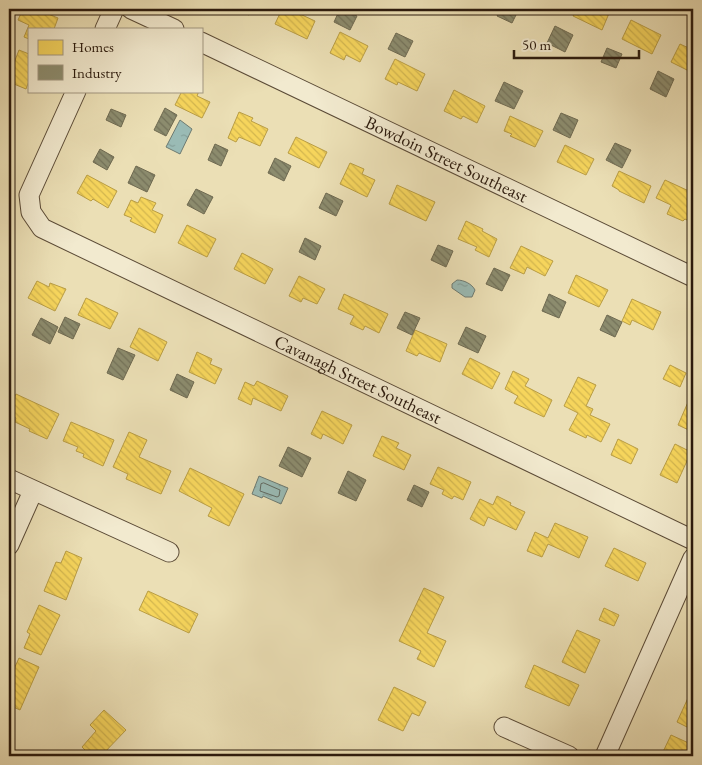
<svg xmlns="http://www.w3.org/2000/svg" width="702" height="765" viewBox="0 0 702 765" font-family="'EB Garamond',serif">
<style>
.water{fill:url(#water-ripples);stroke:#6e7b72}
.homes{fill:url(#homes-back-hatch);stroke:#b99d44}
.industry{fill:url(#industry-back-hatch);stroke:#6f6a51}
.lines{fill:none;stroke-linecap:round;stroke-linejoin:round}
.shore{stroke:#626a61;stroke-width:1}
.minor-casing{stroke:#5b4b37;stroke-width:21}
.minor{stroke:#f2eacf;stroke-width:19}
.labels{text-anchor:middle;stroke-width:5;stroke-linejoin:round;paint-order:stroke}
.street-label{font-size:18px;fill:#2b1a0d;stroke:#f2eacf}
</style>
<defs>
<pattern id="water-ripples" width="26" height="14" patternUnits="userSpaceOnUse" patternTransform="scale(1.25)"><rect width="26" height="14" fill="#9abbb5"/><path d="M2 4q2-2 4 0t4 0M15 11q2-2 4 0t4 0" fill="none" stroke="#85a09a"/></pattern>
<pattern id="homes-back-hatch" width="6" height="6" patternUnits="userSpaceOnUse" patternTransform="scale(1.25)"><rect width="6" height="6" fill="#f6d55c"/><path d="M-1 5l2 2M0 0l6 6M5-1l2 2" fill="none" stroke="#d3b64f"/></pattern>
<pattern id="industry-back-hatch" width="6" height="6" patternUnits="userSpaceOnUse" patternTransform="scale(1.25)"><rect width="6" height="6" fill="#8c8c6e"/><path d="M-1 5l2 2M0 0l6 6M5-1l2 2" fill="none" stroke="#737259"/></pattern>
</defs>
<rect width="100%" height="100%" fill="#ebdfb5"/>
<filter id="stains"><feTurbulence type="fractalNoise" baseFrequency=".004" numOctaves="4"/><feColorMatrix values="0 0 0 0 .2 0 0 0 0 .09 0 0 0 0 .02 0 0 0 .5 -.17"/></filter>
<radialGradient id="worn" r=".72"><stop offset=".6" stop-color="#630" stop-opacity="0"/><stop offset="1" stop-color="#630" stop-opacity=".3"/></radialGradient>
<g class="water">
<polygon points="180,120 192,129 180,154 166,147"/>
<path d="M457,280c7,0 15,4 18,10l-3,7h-7l-13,-9v-4z"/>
<polygon points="259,476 288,488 281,504 263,496 262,498 252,494"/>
</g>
<g class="homes">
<polygon points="23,9 36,9 58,18 54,29 29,29 29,39 24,37 29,25 18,20"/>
<polygon points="236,9 253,9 249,15"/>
<polygon points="282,9 289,9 315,21 307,39 275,24"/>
<polygon points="576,9 605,9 610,11 602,30 573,16"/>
<polygon points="631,20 661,35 652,54 622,39"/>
<polygon points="340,32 368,46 360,62 346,55 344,60 330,53"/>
<polygon points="680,44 693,50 693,73 671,62"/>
<polygon points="19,50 29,54 29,81 26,89 9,82 9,76"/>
<polygon points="395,59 425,74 417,91 398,82 397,85 385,79"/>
<polygon points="454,90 485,106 477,123 463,116 461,119 444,111"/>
<polygon points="182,91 199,91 197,96 210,102 202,118 175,105"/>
<polygon points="9,105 14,108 9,120"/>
<polygon points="239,112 253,118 251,121 268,129 260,146 239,137 236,142 228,138"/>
<polygon points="510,116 543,131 535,147 510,136 512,134 504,131"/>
<polygon points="296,137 327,152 319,168 288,153"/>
<polygon points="565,145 594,159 586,175 557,162"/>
<polygon points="350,163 364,169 362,174 375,180 367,197 340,184"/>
<polygon points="619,171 651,186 644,203 619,191 619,190 612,186"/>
<polygon points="87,175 117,191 108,208 93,199 91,201 77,193"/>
<polygon points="665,180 691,192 687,200 693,203 693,223 685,219 683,221 667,214 671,205 656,198"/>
<polygon points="397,185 435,202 426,221 389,204"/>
<polygon points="141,197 156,203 152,210 163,215 155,233 130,221 132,218 124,215 131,200 138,203"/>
<polygon points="466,221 483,229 482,231 497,239 489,257 475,250 477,247 458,239"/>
<polygon points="187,225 216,239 207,257 178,243"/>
<polygon points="521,246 553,261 545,276 527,267 524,274 510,268"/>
<polygon points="242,253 273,269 265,284 234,269"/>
<polygon points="576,275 608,290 599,307 568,293"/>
<polygon points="299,276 325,289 317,304 303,298 301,302 289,296"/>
<polygon points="37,281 49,287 50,283 66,289 55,311 28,298"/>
<polygon points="344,294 388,314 379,333 365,326 363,330 350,324 354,316 338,309"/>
<polygon points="86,298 118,313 110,329 78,315"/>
<polygon points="632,299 661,312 653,330 632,320 630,325 622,321"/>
<polygon points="139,328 167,342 158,361 130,347"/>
<polygon points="415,330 447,344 440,362 419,353 417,356 406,351"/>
<polygon points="197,352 212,359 210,364 222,369 215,384 189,372"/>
<polygon points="470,358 500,373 492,389 462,374"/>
<polygon points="670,365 686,373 680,387 663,379"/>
<polygon points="513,371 529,379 525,386 552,400 544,417 514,403 518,396 505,389"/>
<polygon points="578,377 596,385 586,406 593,409 590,415 610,424 601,442 587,435 586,438 569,430 578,413 564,406"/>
<polygon points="257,381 288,396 281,411 253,398 251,405 238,399 245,382 254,386"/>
<polygon points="692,393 693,394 693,432 678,425"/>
<polygon points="16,394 59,414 47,439 29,431 30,429 15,422 16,418 9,415 9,409"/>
<polygon points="322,411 352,425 343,444 323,434 321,439 311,434"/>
<polygon points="71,422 114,440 103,466 83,457 84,454 76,451 78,447 63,441"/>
<polygon points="129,432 147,440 139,457 171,471 161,494 126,479 128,474 113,467"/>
<polygon points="382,436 399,443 396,448 411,455 404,470 373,456"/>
<polygon points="618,439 638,449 631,464 611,455"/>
<polygon points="675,444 691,452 677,483 660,475"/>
<polygon points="438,467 471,482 463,500 454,496 452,499 442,494 444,490 430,484"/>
<polygon points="190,468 244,494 229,526 208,516 212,508 179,491"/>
<polygon points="497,496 511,503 510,505 525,512 516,530 488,517 484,526 470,519 480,499 493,505"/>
<polygon points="555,523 588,537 579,558 548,544 542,557 527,551 535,532 548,538"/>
<polygon points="614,548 646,563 638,581 605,566"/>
<polygon points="66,551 82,558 66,600 44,591 56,562 61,563"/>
<polygon points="424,588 444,597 427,633 446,641 434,667 417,659 421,651 399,641"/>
<polygon points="148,591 198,614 189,633 139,610"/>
<polygon points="39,605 60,615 41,655 24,648 30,634 27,632"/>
<polygon points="604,608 619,615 614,626 599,620"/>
<polygon points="577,630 600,640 585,673 562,662"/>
<polygon points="19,658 39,667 20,710 9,705 9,675 12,668 14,669"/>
<polygon points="534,665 579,685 569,706 525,687"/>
<polygon points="394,687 426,702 419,716 412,713 403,731 378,720"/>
<polygon points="693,687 693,730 677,722"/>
<polygon points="104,710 126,730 101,756 91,756 82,747 96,731 90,725"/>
<polygon points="671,735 693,745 688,756 661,756"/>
</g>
<g class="industry">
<polygon points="340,9 357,16 350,30 334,22"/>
<polygon points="501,9 519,9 512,23 497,16"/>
<polygon points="555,26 573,35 565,52 547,43"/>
<polygon points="396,33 413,41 405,57 388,49"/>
<polygon points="607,48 622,54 616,68 601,62"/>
<polygon points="658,71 674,79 666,97 650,89"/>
<polygon points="504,82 523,91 514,109 495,101"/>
<polygon points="165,108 177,115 166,136 154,130"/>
<polygon points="111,109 126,115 121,127 106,120"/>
<polygon points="561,113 578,120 570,138 553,130"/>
<polygon points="615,143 631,150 622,168 606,160"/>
<polygon points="215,144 228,150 221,166 208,160"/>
<polygon points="100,149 114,157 107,170 93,162"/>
<polygon points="275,158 291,166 284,181 268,173"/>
<polygon points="136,166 155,175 147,192 128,183"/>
<polygon points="196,189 213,197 204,214 187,205"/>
<polygon points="326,193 343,201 336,216 319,208"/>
<polygon points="305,238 321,246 315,260 299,252"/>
<polygon points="438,245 453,251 446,267 431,260"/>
<polygon points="494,268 510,275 502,291 486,284"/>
<polygon points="549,294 566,302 559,318 542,311"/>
<polygon points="405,312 420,318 412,335 397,328"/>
<polygon points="607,315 622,322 615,337 600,330"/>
<polygon points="65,317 80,324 73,339 58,332"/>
<polygon points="41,318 58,327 50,344 32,335"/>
<polygon points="466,327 486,336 478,353 458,344"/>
<polygon points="118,348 135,355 123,380 107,373"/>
<polygon points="177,374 194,382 187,398 170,390"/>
<polygon points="288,447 311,458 302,477 279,466"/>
<polygon points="348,471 366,480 356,501 338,493"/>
<polygon points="414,485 429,492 422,507 407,500"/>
</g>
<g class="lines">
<polygon class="shore" points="264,483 280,490 279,496 277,497 260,491 261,484"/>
<g class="minor-casing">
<g id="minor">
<polyline points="131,9 174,29"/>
<polyline points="105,29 114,9"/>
<path id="s1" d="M201,42l492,235"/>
<path id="s2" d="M76,91l-47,104 2,17 11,16 651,312"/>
<polyline points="9,479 169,552"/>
<polyline points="9,545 33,491"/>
<polyline points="504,727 569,756"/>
<polyline points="605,756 693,558"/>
</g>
</g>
<use href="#minor" class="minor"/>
</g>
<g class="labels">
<g class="street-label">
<text dy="6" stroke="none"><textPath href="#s1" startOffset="272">Bowdoin Street Southeast</textPath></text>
<text dy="6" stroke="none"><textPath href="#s2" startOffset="501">Cavanagh Street Southeast</textPath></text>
</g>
</g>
<rect width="702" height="765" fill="none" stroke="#ebdfb5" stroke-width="30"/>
<rect x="10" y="10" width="682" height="745" fill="none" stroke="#2b1a0d" stroke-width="2.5"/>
<rect x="15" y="15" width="672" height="735" fill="none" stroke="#2b1a0d"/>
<rect x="28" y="28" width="175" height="65" fill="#f2eacf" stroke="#a29781"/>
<rect x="38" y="40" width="25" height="15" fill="#f6d55c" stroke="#a29781"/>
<text x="72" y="52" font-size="15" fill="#2b1a0d">Homes</text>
<rect x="38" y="65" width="25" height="15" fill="#8c8c6e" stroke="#a29781"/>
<text x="72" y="78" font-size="15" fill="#2b1a0d">Industry</text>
<path d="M514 50v8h125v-8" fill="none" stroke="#2b1a0d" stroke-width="2.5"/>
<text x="522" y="50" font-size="15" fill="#2b1a0d" stroke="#f2eacf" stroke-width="4" paint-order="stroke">50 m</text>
<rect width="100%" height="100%" filter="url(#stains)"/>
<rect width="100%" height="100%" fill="url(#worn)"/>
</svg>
